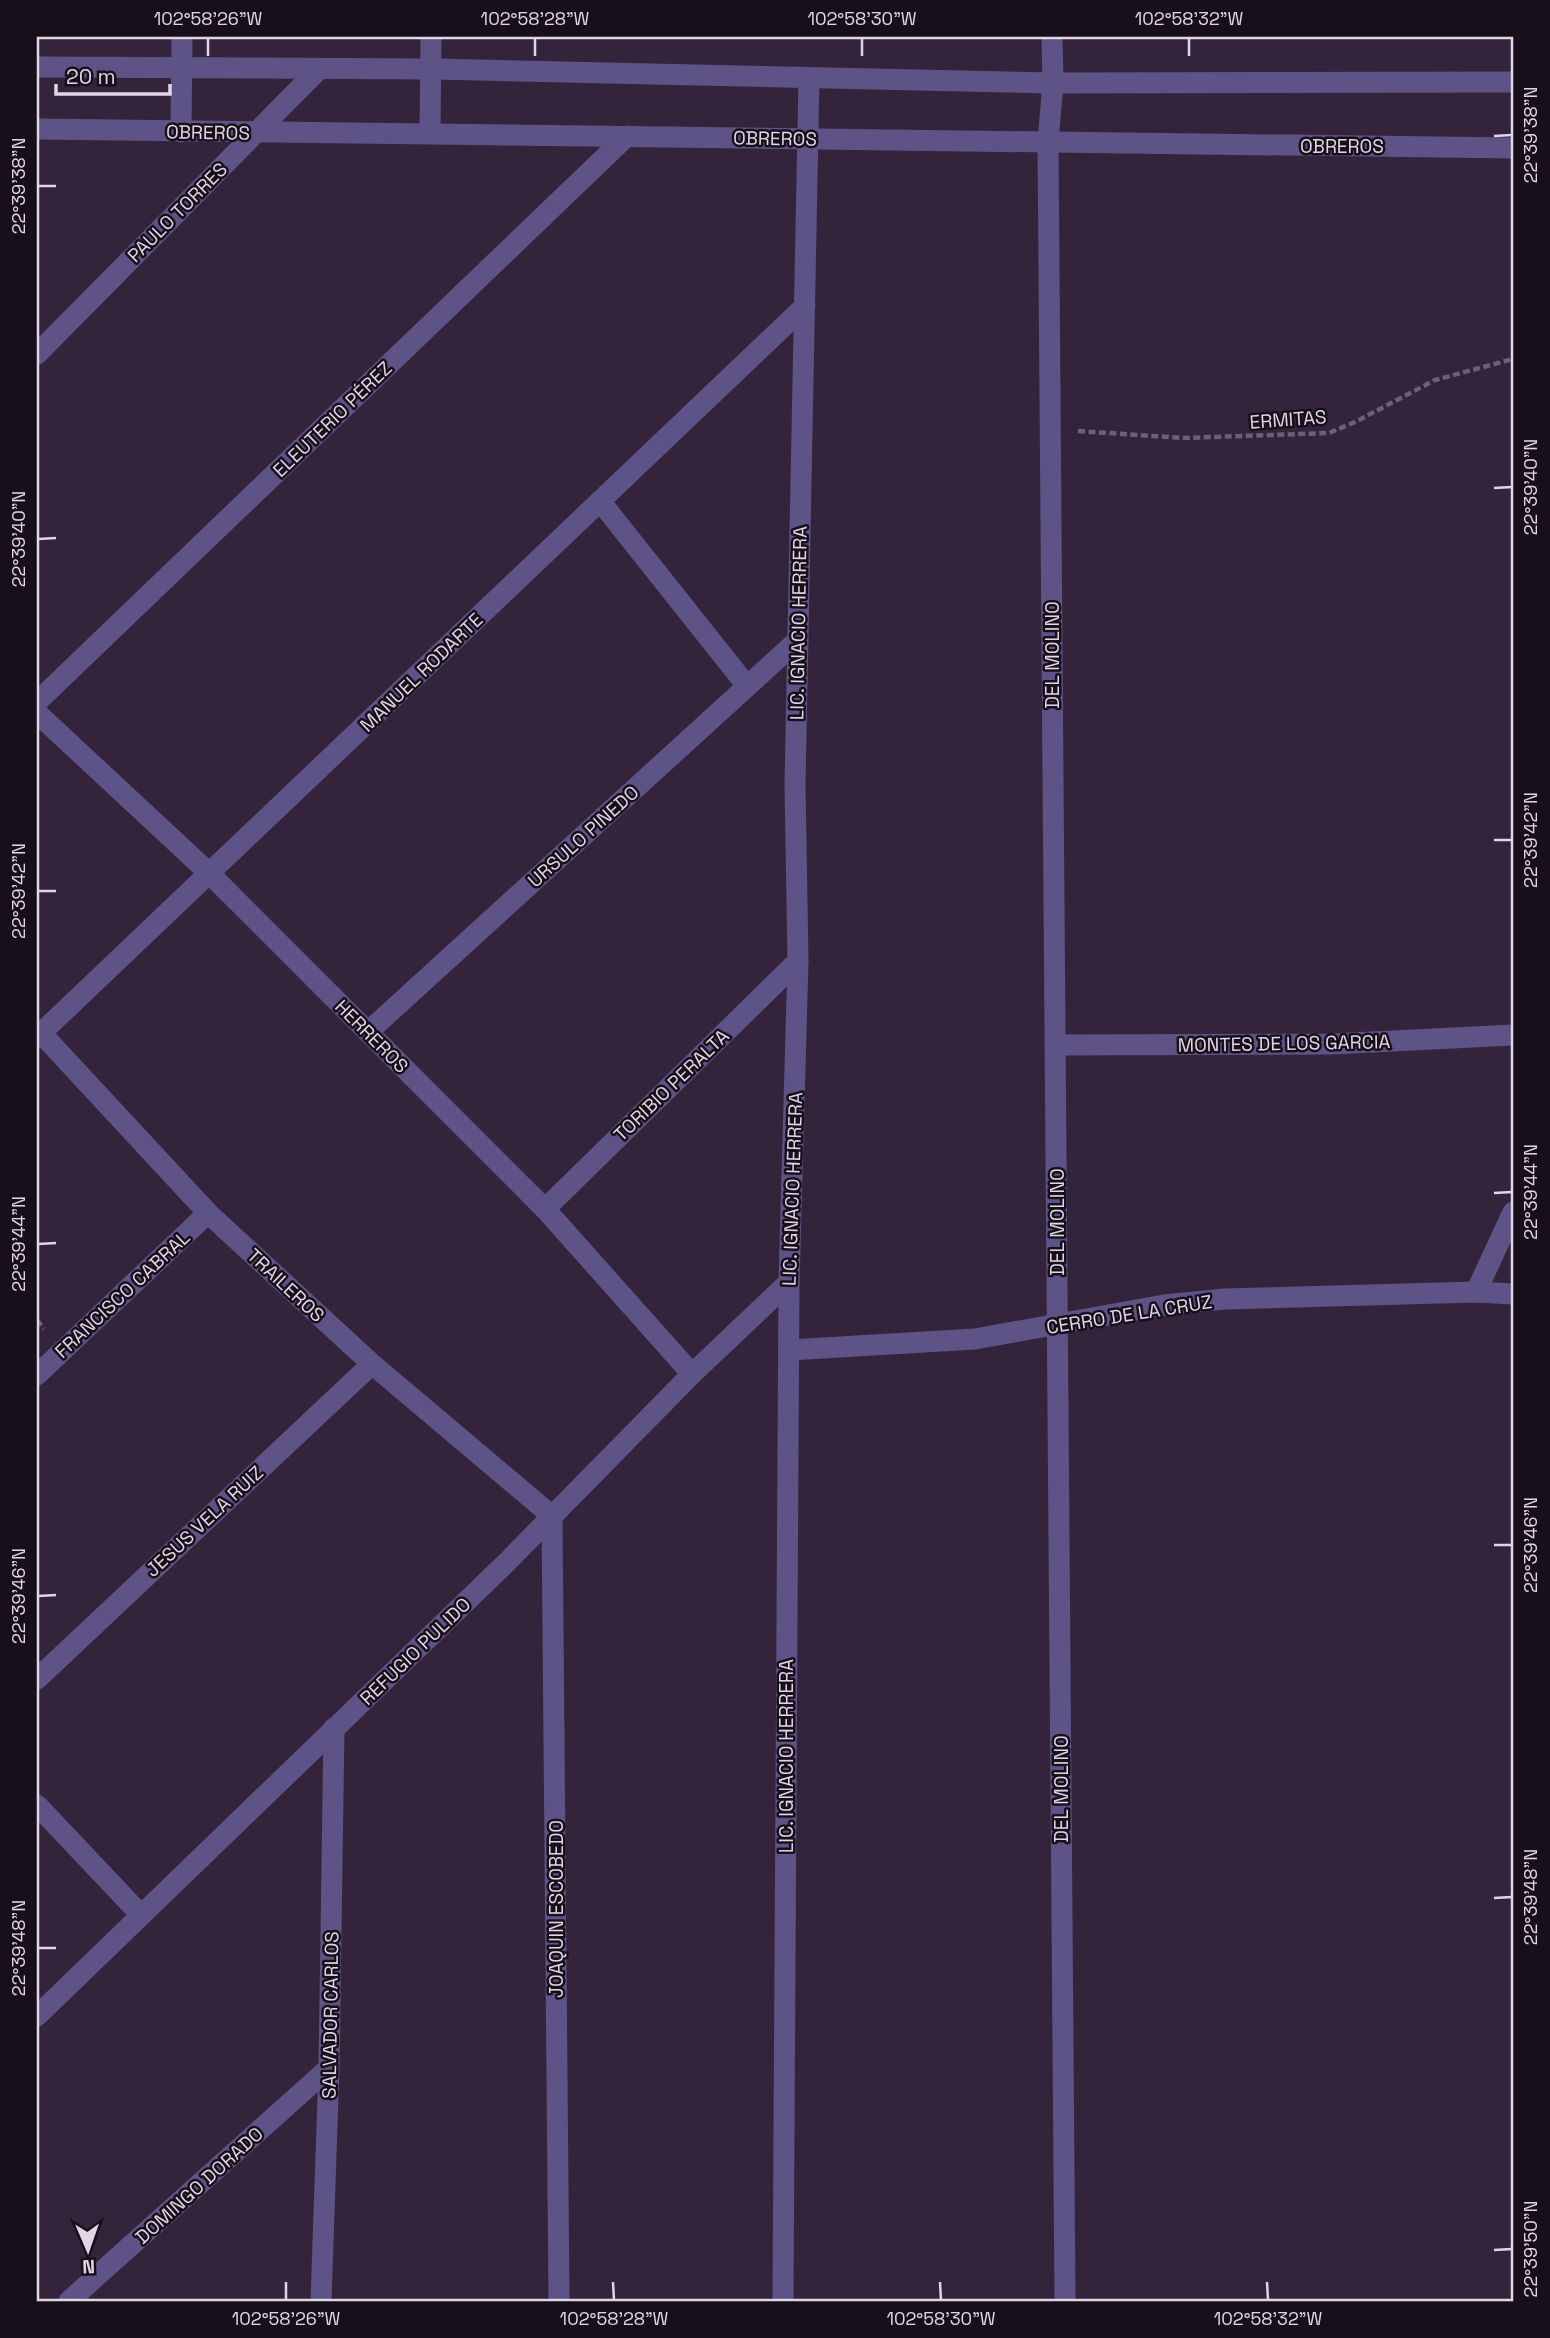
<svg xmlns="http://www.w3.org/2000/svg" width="1550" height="2338" viewBox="0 0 1550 2338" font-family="'Space Grotesk',sans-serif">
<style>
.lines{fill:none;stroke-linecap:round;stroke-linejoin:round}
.path{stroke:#6d5f74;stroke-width:4.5;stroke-dasharray:7 3.5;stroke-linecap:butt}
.street{stroke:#5e5386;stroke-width:21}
.ticks{fill:none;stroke:#e0d6e6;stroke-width:2.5}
.labels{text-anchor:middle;stroke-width:5;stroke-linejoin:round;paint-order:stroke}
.street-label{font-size:19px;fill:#e0d6e6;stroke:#17101b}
.neatline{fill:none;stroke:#e0d6e6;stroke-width:2.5}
.ticks-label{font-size:18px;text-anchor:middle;fill:#e0d6e6}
</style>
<rect width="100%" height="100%" fill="#33243b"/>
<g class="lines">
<g class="path">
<polyline points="1078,431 1183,438 1329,433 1355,422 1435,380 1513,359"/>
<polyline points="37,1320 44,1329"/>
</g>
<g class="street">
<polyline points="1052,37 1053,83 1048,142 1065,2301"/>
<polyline points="37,67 434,69 1053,83 1513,82"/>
<polyline points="37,129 1513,148"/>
<polyline points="181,132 182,37"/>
<polyline points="430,133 431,37"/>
<polyline points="37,354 318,70"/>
<polyline points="600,501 747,686"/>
<polyline points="37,702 627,136"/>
<polyline points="37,713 209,873 545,1209 692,1374"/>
<polyline points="368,1032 798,640"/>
<polyline points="41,1033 208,1213 372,1364 552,1516 559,2301"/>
<polyline points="37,1037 805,306"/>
<polyline points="1055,1045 1332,1044 1513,1035"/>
<polyline points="545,1209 798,961"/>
<polyline points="1476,1292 1513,1212"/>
<polyline points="789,1350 975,1339 1164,1305 1225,1299 1476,1292 1513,1294"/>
<polyline points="37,1375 208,1213"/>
<polyline points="37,1679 372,1364"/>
<polyline points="37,1805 141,1915"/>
<polyline points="37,2016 507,1562 692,1374 789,1282"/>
<polyline points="69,2301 329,2068"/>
<polyline points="321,2301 329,2068 334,1728"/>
<polyline points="783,2301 789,1282 798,961 795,785 809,78"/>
</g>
</g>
<path class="ticks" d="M208,38v18M535,38v18M862,38v18M1189,38v18M1494,136l18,-1M38,186h18M1494,488l18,-1M38,539l18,-1M1494,840h18M38,891h18M1494,1193l18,-1M38,1244l18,-1M1494,1545h18M38,1596l18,-1M1494,1898l18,-1M38,1948h18M1494,2250l18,-1M286,2282v18M613,2282l1,18M940,2282l1,18M1267,2282l1,18"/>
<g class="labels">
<g class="street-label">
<text transform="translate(208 132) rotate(1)" y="7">OBREROS</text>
<text transform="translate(775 138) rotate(1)" y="7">OBREROS</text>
<text x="1342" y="153">OBREROS</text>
<text transform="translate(177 212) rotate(-45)" y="7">PAULO TORRES</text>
<text transform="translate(332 419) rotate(-44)" y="7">ELEUTERIO PÉREZ</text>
<text transform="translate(1288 419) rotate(-4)" y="7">ERMITAS</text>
<text transform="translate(798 623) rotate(-89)" y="7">LIC. IGNACIO HERRERA</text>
<text transform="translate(1052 655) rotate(-90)" y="7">DEL MOLINO</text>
<text transform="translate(421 672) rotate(-44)" y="7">MANUEL RODARTE</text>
<text transform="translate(583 836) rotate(-42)" y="7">URSULO PINEDO</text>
<text transform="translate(372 1036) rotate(45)" y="7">HERREROS</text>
<text transform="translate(1284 1043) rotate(-1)" y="7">MONTES DE LOS GARCIA</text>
<text transform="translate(671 1085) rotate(-44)" y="7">TORIBIO PERALTA</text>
<text transform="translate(792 1189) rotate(-88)" y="7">LIC. IGNACIO HERRERA</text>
<text transform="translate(1057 1222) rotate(-90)" y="7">DEL MOLINO</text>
<text transform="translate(286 1285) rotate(43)" y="7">TRAILEROS</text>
<text transform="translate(122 1294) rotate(-43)" y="7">FRANCISCO CABRAL</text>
<text transform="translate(1129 1314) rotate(-9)" y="7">CERRO DE LA CRUZ</text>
<text transform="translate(204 1521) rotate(-43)" y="7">JESUS VELA RUIZ</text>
<text transform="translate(415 1651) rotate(-44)" y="7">REFUGIO PULIDO</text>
<text transform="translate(786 1756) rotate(-90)" y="7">LIC. IGNACIO HERRERA</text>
<text transform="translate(1061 1789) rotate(-90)" y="7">DEL MOLINO</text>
<text transform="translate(556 1909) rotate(-90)" y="7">JOAQUIN ESCOBEDO</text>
<text transform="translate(330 2015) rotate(-89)" y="7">SALVADOR CARLOS</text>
<text transform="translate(199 2185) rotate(-42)" y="7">DOMINGO DORADO</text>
</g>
</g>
<rect width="1550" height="2338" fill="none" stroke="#17101b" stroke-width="77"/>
<g transform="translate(88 2250) rotate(178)" stroke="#17101b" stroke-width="5" paint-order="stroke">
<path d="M0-5L12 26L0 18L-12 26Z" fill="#e0d6e6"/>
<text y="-10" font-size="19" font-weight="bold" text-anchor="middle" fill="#e0d6e6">N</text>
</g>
<path d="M56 84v10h114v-10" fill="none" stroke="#e0d6e6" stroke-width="3.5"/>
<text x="66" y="84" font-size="21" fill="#e0d6e6" stroke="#17101b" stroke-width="5" paint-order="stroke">20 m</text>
<rect x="38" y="38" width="1474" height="2262" class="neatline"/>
<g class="ticks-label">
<text x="208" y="25">102°58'26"W</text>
<text x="535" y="25">102°58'28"W</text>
<text x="862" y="25">102°58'30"W</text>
<text x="1189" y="25">102°58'32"W</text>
<text transform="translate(1531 135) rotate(-90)" y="6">22°39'38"N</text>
<text transform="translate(19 186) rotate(-90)" y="6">22°39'38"N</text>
<text transform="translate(1531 487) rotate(-90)" y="6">22°39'40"N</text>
<text transform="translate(19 539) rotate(-90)" y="6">22°39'40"N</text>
<text transform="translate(1531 840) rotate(-90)" y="6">22°39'42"N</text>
<text transform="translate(19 891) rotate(-90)" y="6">22°39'42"N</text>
<text transform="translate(1531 1192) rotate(-90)" y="6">22°39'44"N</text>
<text transform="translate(19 1244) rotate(-90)" y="6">22°39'44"N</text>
<text transform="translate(1531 1545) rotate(-90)" y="6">22°39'46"N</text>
<text transform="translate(19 1596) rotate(-90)" y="6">22°39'46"N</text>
<text transform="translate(1531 1897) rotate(-90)" y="6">22°39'48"N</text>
<text transform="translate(19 1948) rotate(-90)" y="6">22°39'48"N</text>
<text transform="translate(1531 2249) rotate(-90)" y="6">22°39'50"N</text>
<text x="286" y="2325">102°58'26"W</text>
<text x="614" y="2325">102°58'28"W</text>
<text x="941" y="2325">102°58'30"W</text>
<text x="1268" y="2325">102°58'32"W</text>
</g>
</svg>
